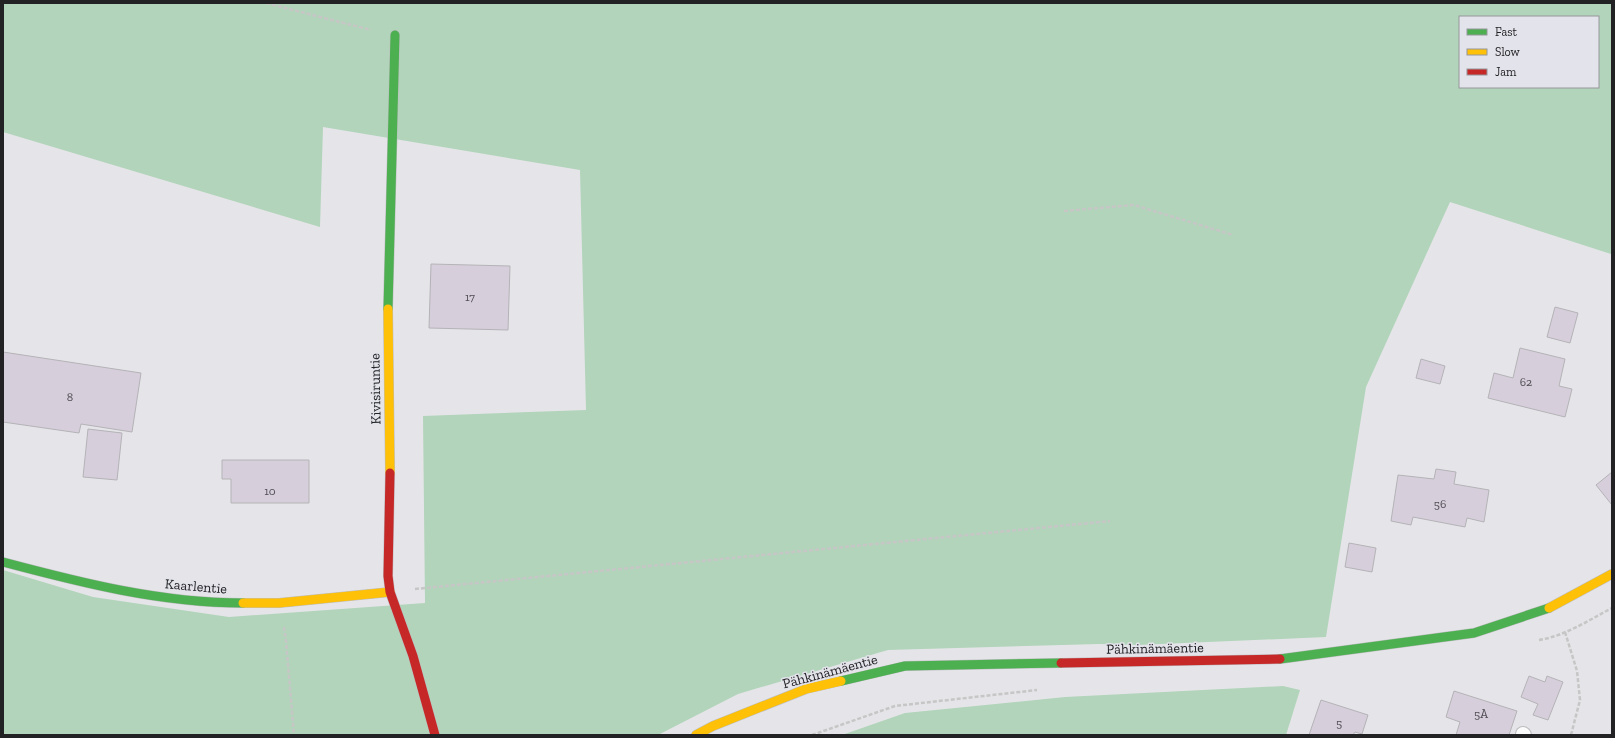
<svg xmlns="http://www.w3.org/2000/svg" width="1615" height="738" viewBox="0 0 1615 738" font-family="'Zilla Slab',serif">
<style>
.forest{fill:#b2d4ba;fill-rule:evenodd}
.building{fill:#d7cedc;stroke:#b4b3b6}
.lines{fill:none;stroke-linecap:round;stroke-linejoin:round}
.lane-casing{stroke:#bcbcbf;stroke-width:16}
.fast-casing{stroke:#bcbcbf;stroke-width:10}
.slow-casing{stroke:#bcbcbf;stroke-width:10}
.jam-casing{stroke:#bcbcbf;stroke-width:10}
.path{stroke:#c6c6c6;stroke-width:2.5;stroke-dasharray:4 2;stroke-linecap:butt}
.lane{stroke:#fbfbfc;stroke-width:14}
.fast{stroke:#4caf50;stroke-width:9}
.slow{stroke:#ffc107;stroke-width:9}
.jam{stroke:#c62828;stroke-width:9}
.labels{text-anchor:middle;stroke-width:3;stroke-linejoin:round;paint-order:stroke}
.number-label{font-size:12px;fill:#4f4d53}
.street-label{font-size:14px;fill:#222225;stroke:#e3e3eb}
</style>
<rect width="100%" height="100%" fill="#e5e5e9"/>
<g class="forest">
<path d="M3,3h1609v247l-1,4 -161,-52 -84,185 -40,250 -188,8 -39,-1 -211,6 -150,44 -80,41h-655v-165l90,27 136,20 196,-14 -2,-187 163,-6 -6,-240 -257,-43 -3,100 -317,-95zM1460,17h138v70h-138z"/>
<polygon points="1283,686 1300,690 1286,735 842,735 905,713 1065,697"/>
</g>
<g class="building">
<polygon points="431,264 510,266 508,330 429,328"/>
<polygon points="1555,307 1578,313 1570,343 1547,337"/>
<polygon points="1520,348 1565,359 1559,386 1572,389 1565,417 1488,398 1494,373 1513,378"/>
<polygon points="3,352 141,373 132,432 81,424 79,433 3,422"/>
<polygon points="1421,359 1445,366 1440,384 1416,378"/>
<polygon points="88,429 122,433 117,480 83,477"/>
<polygon points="222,460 309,460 309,503 231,503 231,479 222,479"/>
<polygon points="1436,469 1456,472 1454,484 1489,490 1484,522 1467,518 1465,527 1413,517 1411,525 1391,521 1398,475 1434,479"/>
<polygon points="1612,472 1612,505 1596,485"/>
<polygon points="1349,543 1376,548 1372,572 1345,567"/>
<polygon points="1529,676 1545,682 1547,676 1563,682 1548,720 1533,715 1538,704 1521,697"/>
<polygon points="1454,691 1517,711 1509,735 1456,735 1460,722 1446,717"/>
<polygon points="1321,700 1368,715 1362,734 1355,732 1353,735 1309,735"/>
</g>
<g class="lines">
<g class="lane-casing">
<polyline id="lane" points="1523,734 1524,735"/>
</g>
<g class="fast-casing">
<g id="fast">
<polyline points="388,309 395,35"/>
<path d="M3,562c79,21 158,41 240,41"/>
<polyline points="1280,659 1474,633 1549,608"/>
<polyline points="841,681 905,666 1061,663"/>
</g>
</g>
<g class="slow-casing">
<g id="slow">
<polyline points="388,309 390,473"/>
<polyline points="243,603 279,603 390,592"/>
<polyline points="1549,608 1612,574"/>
<polyline points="696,735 713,726 806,689 841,681"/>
</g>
</g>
<g class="jam-casing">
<g id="jam">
<polyline points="390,473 388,576 390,592 413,656 435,735"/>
<polyline points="1061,663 1280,659"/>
</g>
</g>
<g class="path">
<polyline points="266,3 371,30"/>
<polyline points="1064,211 1134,205 1233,235"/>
<polyline points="415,589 1110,521"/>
<polyline points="284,627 286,641 294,735"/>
<polyline points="1565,632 1577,671 1580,700 1571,735"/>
<path d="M1539,640c26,-4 50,-20 73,-32"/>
<polyline points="812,735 895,706 1037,690"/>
</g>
<use href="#lane" class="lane"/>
<use href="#fast" class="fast"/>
<use href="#slow" class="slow"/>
<use href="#jam" class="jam"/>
</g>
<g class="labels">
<g class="number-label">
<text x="470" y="301">17</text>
<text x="1526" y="386">62</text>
<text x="70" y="401">8</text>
<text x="270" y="495">10</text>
<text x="1440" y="508">56</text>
<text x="1481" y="718">5A</text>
<text x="1339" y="727">5</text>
</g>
<g class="street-label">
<text transform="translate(375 389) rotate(-91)" y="5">Kivisiruntie</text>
<text transform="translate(196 586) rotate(5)" y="5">Kaarlentie</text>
<text transform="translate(1155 648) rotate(-1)" y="5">Pähkinämäentie</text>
<text transform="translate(830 671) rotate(-15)" y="5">Pähkinämäentie</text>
</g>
</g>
<rect width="1615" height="738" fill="none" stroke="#222225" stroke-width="8"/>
<rect x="1459" y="16" width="140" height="72" fill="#e3e3eb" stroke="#96969c"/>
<rect x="1467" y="29" width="20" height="6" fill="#4caf50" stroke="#96969c"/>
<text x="1495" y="36" font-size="12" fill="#222225">Fast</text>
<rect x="1467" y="49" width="20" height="6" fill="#ffc107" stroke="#96969c"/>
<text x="1495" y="56" font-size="12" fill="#222225">Slow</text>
<rect x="1467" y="69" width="20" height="6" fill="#c62828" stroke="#96969c"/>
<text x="1495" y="76" font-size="12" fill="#222225">Jam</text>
</svg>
